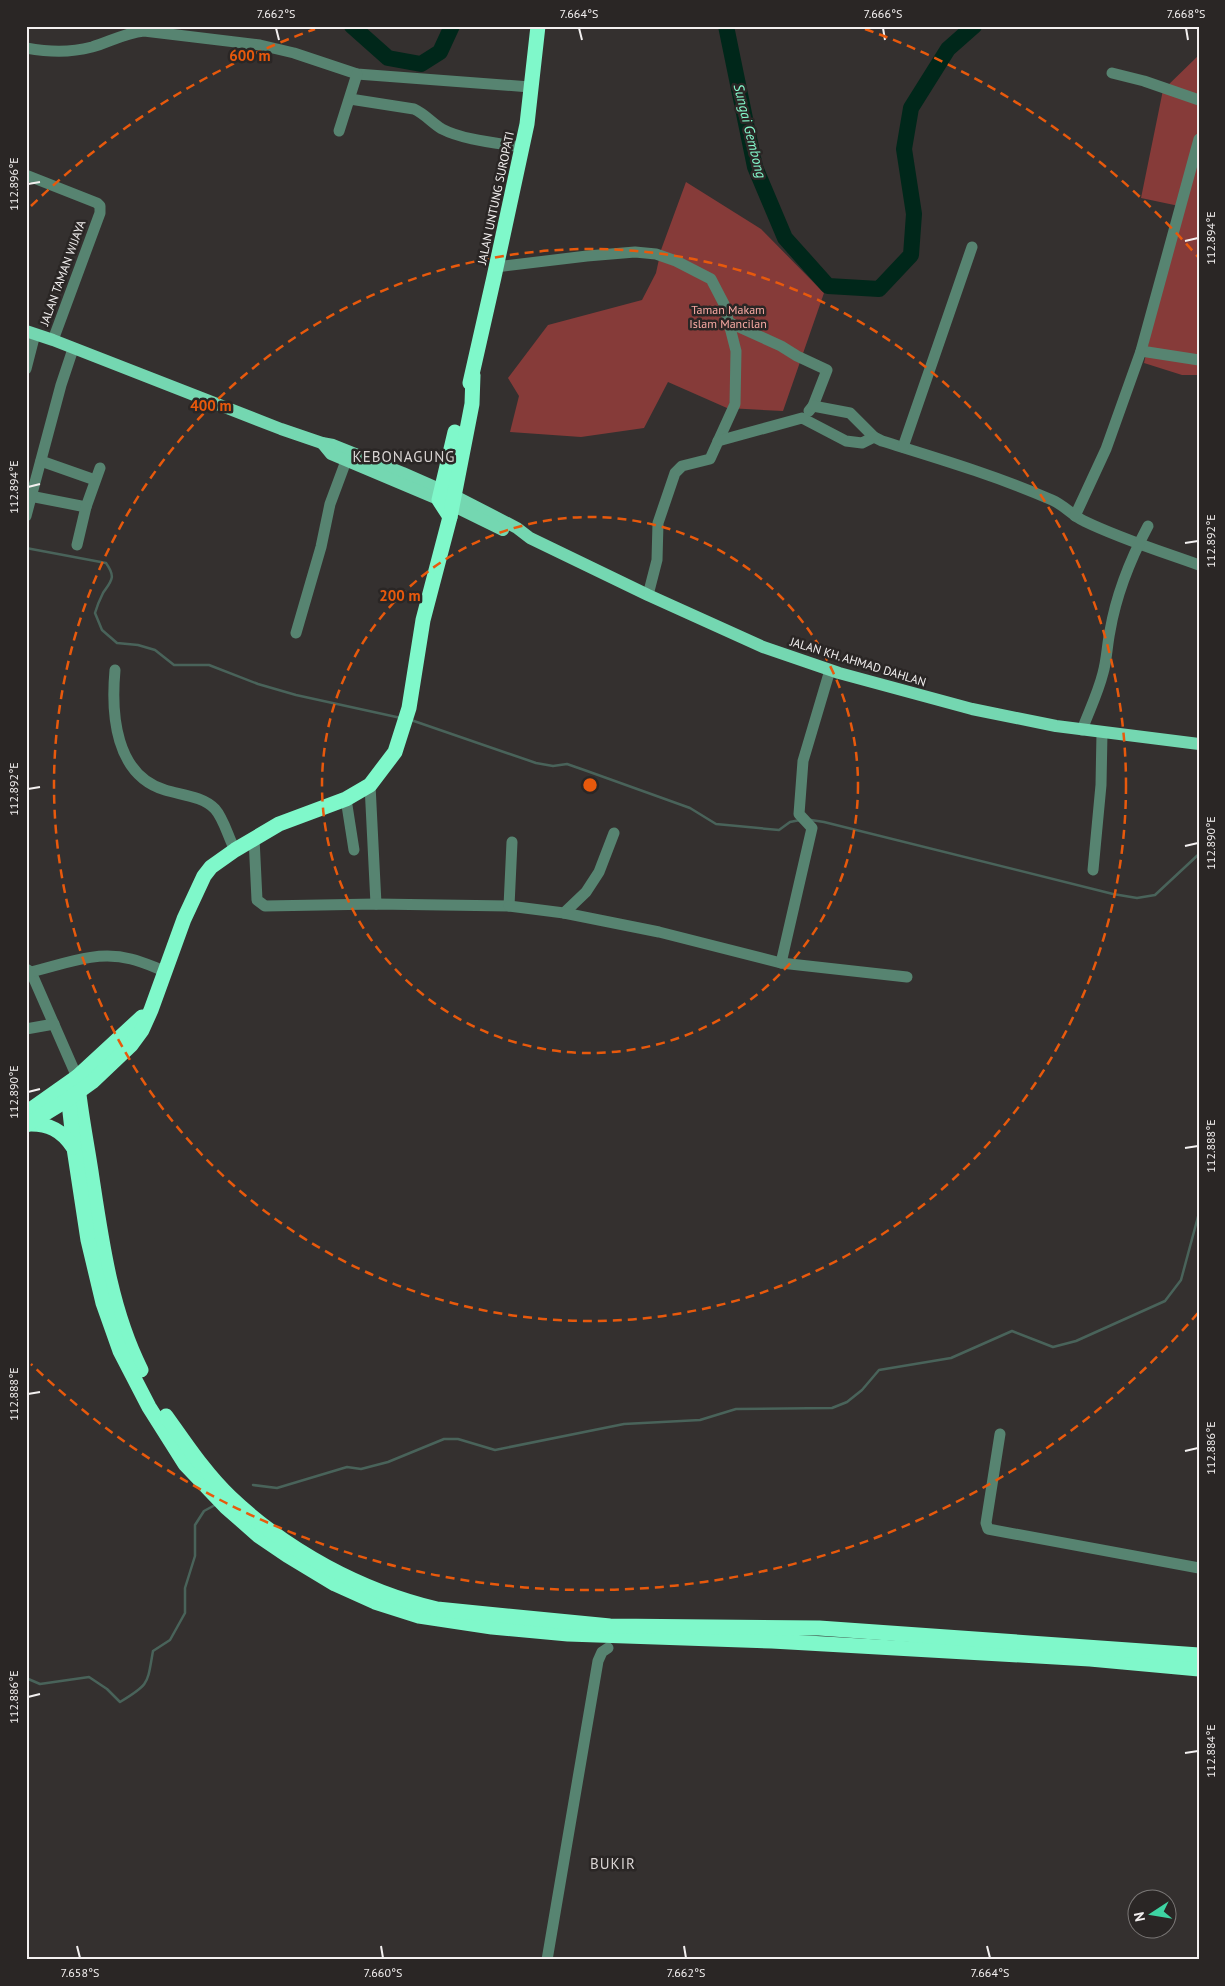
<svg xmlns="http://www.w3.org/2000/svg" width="1225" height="1986" viewBox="0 0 1225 1986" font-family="'PT Sans',sans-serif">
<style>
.green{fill:#863b39}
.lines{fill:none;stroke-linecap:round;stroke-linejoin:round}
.stream{stroke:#49635a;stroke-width:2.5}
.river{stroke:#00271a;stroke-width:16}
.minor{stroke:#578471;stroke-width:11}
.major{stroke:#74d7b1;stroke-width:12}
.highway{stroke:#7ff8ca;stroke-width:15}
.ticks{fill:none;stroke:#f3f0f0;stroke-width:2}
.ring{fill:none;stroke:#e8590c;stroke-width:2.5;stroke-dasharray:9 6}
.labels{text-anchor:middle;stroke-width:5;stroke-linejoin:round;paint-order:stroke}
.street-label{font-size:12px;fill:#f3f0f0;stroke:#2a2625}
.park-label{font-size:12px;fill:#f9aaa4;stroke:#2a2625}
.water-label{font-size:14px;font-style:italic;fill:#86fdcf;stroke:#2a2625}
.quarter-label{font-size:15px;letter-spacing:1px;fill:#d9d4d3;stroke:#2a2625}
.centre{fill:#e8590c;stroke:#2a2625;stroke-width:2.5}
.ring-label{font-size:15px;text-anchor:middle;font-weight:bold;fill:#e8590c;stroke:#2a2625;stroke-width:5;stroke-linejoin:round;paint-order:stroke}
.neatline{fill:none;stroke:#f3f0f0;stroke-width:2}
.ticks-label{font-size:12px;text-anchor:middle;fill:#f3f0f0}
</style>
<rect width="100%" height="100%" fill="#34302f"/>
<g class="green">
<polygon points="1199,55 1199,375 1182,375 1144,363 1179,206 1141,198 1163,90"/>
<polygon points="686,182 761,229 824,293 783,411 727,408 668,382 644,428 581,437 510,432 519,396 508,378 548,325 642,300 656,273 661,250"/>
</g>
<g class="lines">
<g class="stream">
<path d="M26,548l80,15c10,14 6,17 -3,30 -3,6 -6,13 -8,20l7,17 15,13 21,2 17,5 19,15h35l49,19 38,11 105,23"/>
<polyline points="411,720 536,763 553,766 567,764 587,771 690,808 716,824 779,830 790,822 800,820"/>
<polyline points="811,820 824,822 1113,894 1137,898 1155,895 1199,854"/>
<polyline points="253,1485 277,1488 347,1467 361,1469 388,1462 444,1439 458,1439 495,1450 624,1424 700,1420 736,1409 832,1408 847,1402 862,1390 879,1370 951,1358 1012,1331 1053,1347 1076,1341 1165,1301 1181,1280 1199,1213"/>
<path d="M26,1678l14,6 49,-7 18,12 13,13c30,-18 27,-18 33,-51l17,-11 15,-27v-25l10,-32v-31l9,-14 11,-6"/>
</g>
<g class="river">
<polyline points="352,26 388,58 421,64 440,52 452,26"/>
<polyline points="726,26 755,167 785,238 828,286 879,289 911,255 914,214 904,149 911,108 948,49 974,26"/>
</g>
<g class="minor">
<path d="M26,48c23,4 43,5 66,-1 17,-5 33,-14 52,-16l116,14 34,8 63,21 173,13"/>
<polyline points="1112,73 1144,81 1199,100"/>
<path d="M350,99l64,10c11,5 18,14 28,20 21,11 55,14 79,18"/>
<polyline points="339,131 357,74"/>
<polyline points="26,175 97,203 100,206 100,213 53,340"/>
<polyline points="496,267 587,256 635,252 656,254 676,261 711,279 724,304 736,351 735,404 710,459 682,466 675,473 658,523 657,560 648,595"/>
<polyline points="728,322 781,346 797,356 827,370 813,406 809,411"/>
<polyline points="1141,351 1199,360"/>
<polyline points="26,369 35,334"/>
<path d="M813,406l37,7 24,24 8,4c58,18 115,35 170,59 12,5 21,16 32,21 37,18 76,30 115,44"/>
<polyline points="718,441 802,418 846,441 862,443 874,437"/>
<polyline points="903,447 972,247"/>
<polyline points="41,461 95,480"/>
<polyline points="30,496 86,507"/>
<polyline points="26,516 61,385 73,349"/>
<polyline points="1075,516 1106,449 1141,351 1199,139"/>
<polyline points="77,545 86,507 100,468"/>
<polyline points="296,633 321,547 330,504 346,461"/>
<path d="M115,670c-4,44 0,105 50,120 16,5 38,6 50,19 9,10 13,28 20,41"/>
<path d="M1082,730c7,-19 16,-37 21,-57 4,-14 4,-28 7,-42 6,-35 21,-73 38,-105"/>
<polyline points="370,785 376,904"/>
<polyline points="346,799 354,850"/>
<polyline points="254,838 257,900 265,906 376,904 509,906 512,842"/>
<polyline points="1093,870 1101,785 1102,733"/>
<polyline points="509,906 564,913 586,892 599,872 614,833"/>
<polyline points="564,913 659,932 781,963 907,977"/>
<polyline points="781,963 812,828 799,814 803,761 830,670"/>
<polyline points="26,969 31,972 77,1077"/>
<path d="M31,972c33,-8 65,-22 100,-13 12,3 23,8 34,12"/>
<polyline points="26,1029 54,1024"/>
<polyline points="1000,1434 986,1523 988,1529 1199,1568"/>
<polyline points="547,1960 598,1661 602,1652 608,1648"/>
</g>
<g class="major">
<polyline points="26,331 53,340 281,429 322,443 333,445 403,473 453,495 517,528 530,538 648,595 763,647 839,673 972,709 1056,726 1199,744"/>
<polyline points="322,443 331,454 452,505 503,530"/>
</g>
<g class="highway">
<polyline points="470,383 494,277 527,124 538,26"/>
<polyline points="450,517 439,500 455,432"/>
<path d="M77,1077c3,34 10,67 15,101 10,66 19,132 49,192"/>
<polyline points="67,1085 74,1148 88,1240 103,1303 120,1351 149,1407 185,1464 226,1507 259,1536 287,1555 335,1584 375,1602 419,1616 492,1627 568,1634 772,1641 1090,1659 1199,1669"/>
<polyline points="26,1113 77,1077 142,1017"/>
<path d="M28,1124c20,-1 34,6 45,23"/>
<polyline points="26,1125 67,1100 92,1082 131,1045 142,1030 151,1010 184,919 204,876 211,867 235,850 279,824 346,799 370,785 395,752 409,708 423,620 450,517 472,404 473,375"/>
<path d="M166,1416c20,28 39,57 64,81 57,54 131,94 207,112l173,17 209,2 380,27"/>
</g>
</g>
<path class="ticks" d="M276,28l3,12M579,28l3,12M883,28l2,12M1186,28l2,12M28,184l12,-2M1185,241l13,-3M28,487l12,-3M1185,543l13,-2M28,789l12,-2M1185,846l13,-3M28,1092l12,-3M1185,1148l13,-2M28,1394l12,-2M1185,1451l13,-3M28,1697l12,-3M1185,1753l13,-2M77,1946l3,12M381,1946l2,12M684,1946l2,12M987,1946l3,12"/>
<g class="ring">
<circle cx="590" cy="785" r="268"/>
<circle cx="590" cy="785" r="536"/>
<path d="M1198 1313A805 805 0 0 1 31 1364M31 206A805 805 0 0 1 315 29M865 29A805 805 0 0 1 1198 257"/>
</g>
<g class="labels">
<g class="street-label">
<text transform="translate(496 198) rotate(-78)" y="4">JALAN UNTUNG SUROPATI</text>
<text transform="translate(63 273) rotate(-70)" y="4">JALAN TAMAN WIJAYA</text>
<text transform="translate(858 662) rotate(17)" y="4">JALAN KH. AHMAD DAHLAN</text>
</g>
<g class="park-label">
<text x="728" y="314">Taman Makam<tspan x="728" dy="14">Islam Mancilan</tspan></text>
</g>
<g class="water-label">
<text transform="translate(750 131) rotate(76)" y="5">Sungai Gembong</text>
</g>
<g class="quarter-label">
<text x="404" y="462">KEBONAGUNG</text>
<text x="613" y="1869">BUKIR</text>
</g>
</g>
<circle cx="590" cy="785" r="8" class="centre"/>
<g class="ring-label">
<text x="250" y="61">600 m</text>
<text x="211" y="411">400 m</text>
<text x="400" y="601">200 m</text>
</g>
<rect width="1225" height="1986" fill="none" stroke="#2a2625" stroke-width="55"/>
<g transform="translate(1152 1914) rotate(258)"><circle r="24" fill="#2a2625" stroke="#7a7776"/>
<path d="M0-4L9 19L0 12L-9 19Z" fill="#3ed4a3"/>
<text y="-8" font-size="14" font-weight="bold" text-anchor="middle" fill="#f3f0f0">N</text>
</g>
<rect x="28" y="28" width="1170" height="1930" class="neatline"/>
<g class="ticks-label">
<text x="276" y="18">7.662°S</text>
<text x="579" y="18">7.664°S</text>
<text x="883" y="18">7.666°S</text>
<text x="1186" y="18">7.668°S</text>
<text transform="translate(14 184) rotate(-90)" y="4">112.896°E</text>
<text transform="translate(1211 238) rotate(-90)" y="4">112.894°E</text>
<text transform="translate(14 487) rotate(-90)" y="4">112.894°E</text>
<text transform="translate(1211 541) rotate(-90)" y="4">112.892°E</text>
<text transform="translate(14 789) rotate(-90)" y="4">112.892°E</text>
<text transform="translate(1211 843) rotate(-90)" y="4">112.890°E</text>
<text transform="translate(14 1092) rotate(-90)" y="4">112.890°E</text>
<text transform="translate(1211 1146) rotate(-90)" y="4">112.888°E</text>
<text transform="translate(14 1394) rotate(-90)" y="4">112.888°E</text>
<text transform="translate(1211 1448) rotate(-90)" y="4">112.886°E</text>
<text transform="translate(14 1697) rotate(-90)" y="4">112.886°E</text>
<text transform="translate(1211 1751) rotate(-90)" y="4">112.884°E</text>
<text x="80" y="1977">7.658°S</text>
<text x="383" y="1977">7.660°S</text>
<text x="686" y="1977">7.662°S</text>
<text x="990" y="1977">7.664°S</text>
</g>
</svg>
